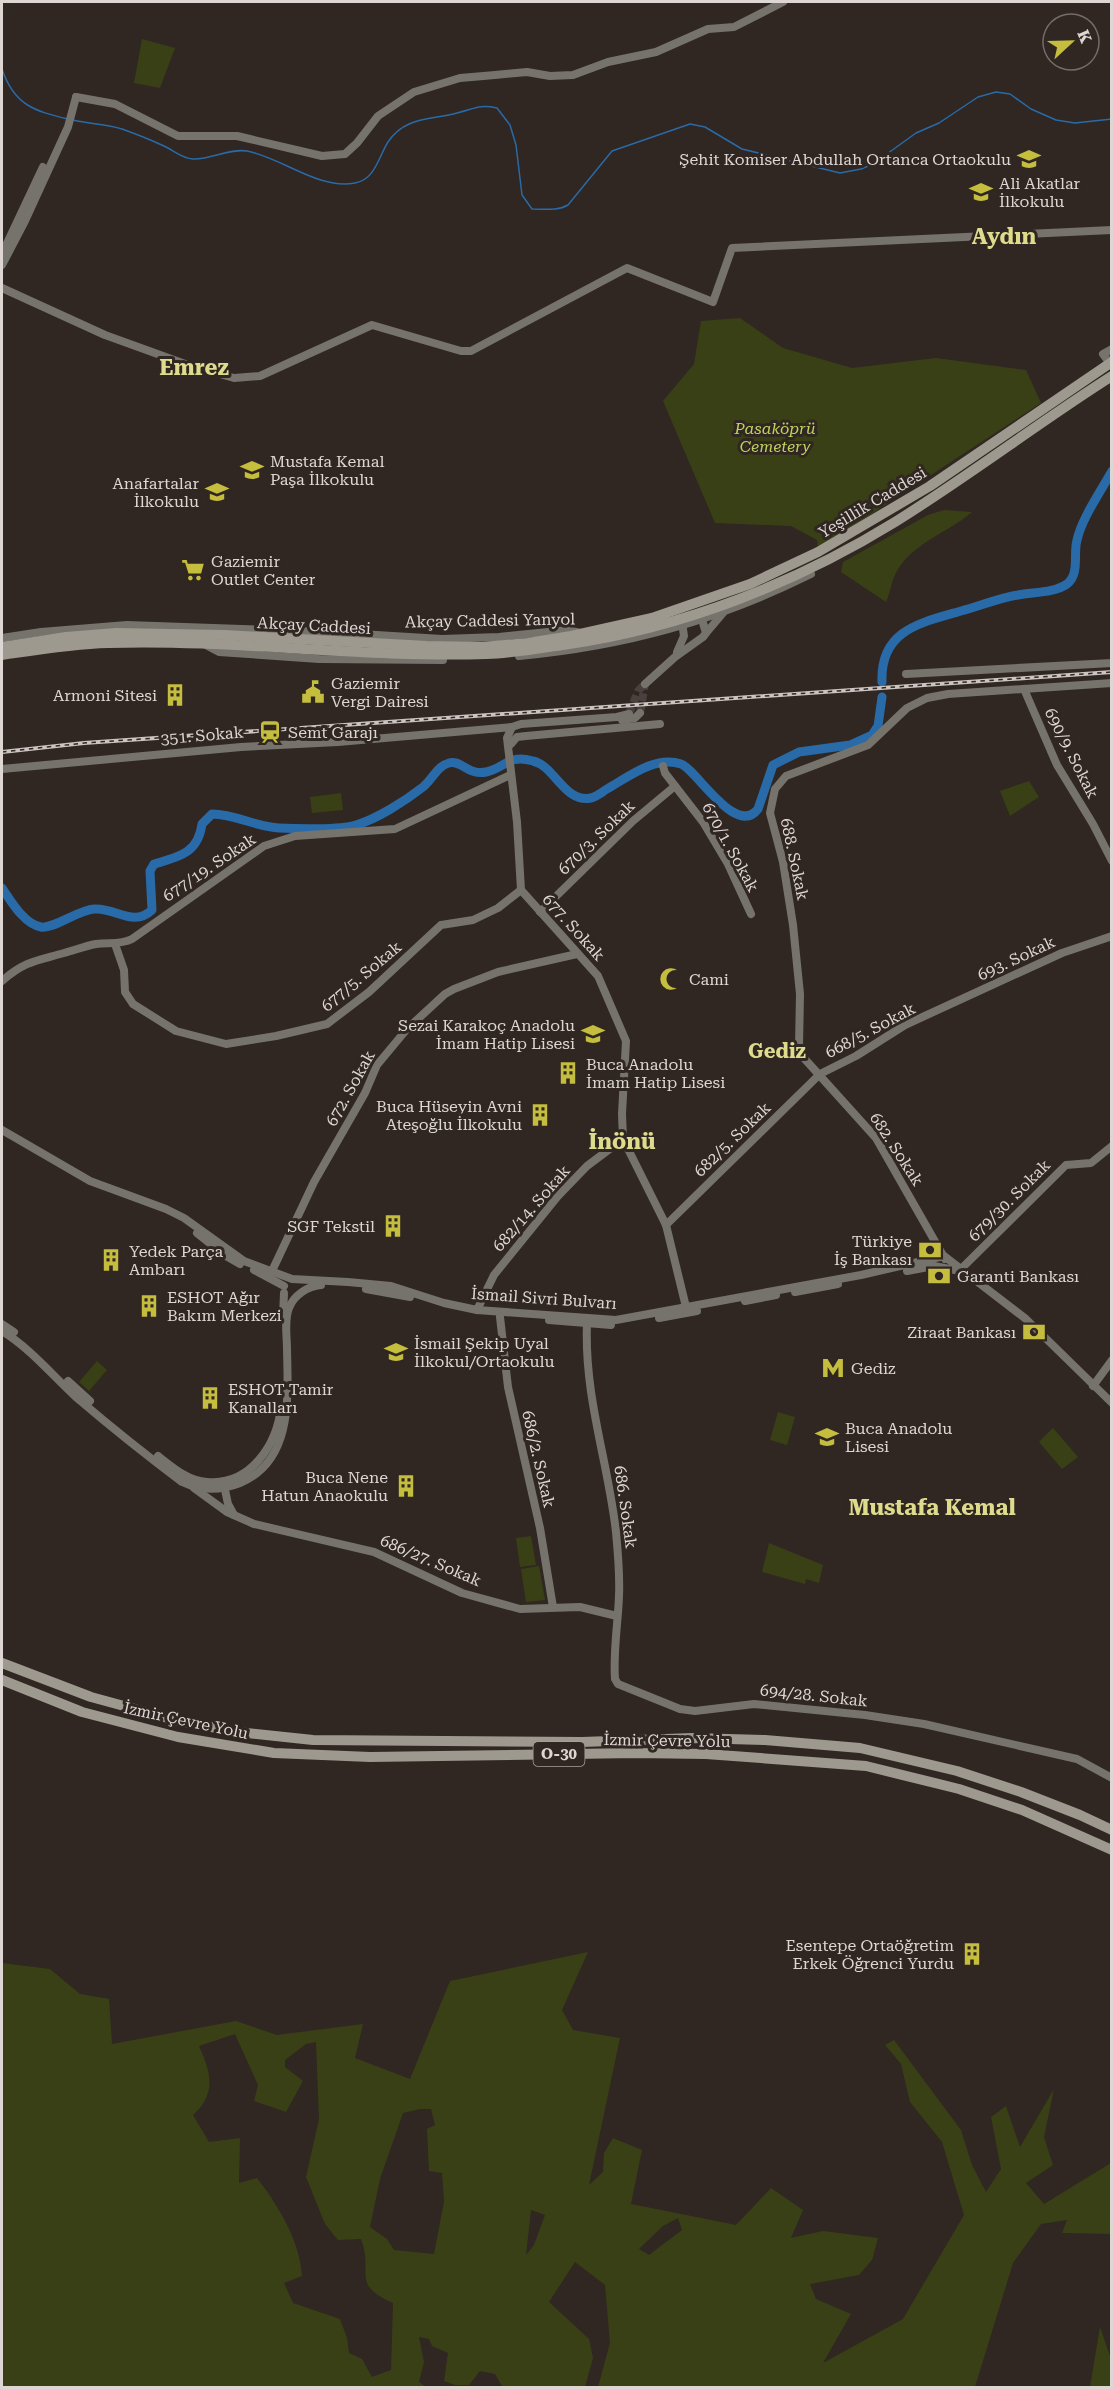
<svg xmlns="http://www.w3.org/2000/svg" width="1113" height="2389" viewBox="0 0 1113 2389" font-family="'Roboto Serif',serif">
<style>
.green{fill:#394015;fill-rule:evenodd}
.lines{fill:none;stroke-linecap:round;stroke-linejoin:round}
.stream{stroke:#286ba8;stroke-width:1.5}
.river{stroke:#286ba8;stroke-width:9}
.secondary-tunnel{stroke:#4a403d;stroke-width:8;stroke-dasharray:8 4;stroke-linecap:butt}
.secondary{stroke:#75736c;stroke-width:8}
.highway{stroke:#9d998e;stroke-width:10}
.rail-casing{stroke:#cbc4c1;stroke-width:4}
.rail{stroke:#302622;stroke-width:1.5;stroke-dasharray:4.5;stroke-linecap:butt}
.labels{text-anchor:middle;stroke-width:6;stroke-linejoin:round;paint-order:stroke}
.shield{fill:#302622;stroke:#a9a19e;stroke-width:1.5}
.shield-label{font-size:15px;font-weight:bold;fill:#ddd6d3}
.poi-label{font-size:16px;fill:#ddd6d3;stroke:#302622;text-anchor:start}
.park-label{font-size:16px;font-style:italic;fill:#bed35a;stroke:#302622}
.street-label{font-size:16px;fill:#ddd6d3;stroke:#302622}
.quarter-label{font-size:20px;font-weight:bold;fill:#dedb8c;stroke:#302622}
.district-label{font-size:22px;font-weight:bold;fill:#dedb8c;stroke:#302622}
</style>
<rect width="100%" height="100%" fill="#302622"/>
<g class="green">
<polygon points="142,39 175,48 160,88 134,83"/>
<polygon points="740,318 783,348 852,368 936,358 1026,370 1041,403 818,549 817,540 791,526 715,523 663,401 694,364 701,321"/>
<path d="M944,510l28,2c-23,20 -59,31 -75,59 -6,10 -6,20 -11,31l-45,-30 2,-10 85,-47z"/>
<polygon points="1029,781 1039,797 1010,816 1000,791"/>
<polygon points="341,793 343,810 312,813 310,797"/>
<polygon points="97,1361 107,1370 89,1391 79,1382"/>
<polygon points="778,1412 795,1417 787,1445 770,1440"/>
<polygon points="1053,1428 1078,1457 1062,1469 1039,1442"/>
<polygon points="531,1536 536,1565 520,1567 516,1538"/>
<polygon points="769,1543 823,1565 819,1583 806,1579 805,1584 762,1572"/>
<polygon points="539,1566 545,1600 526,1602 521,1569"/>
<path d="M588,1952l-26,58 11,20 47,8 -31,147 14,-13 1,-19 9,-15 29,12 -11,54 105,21 35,-37 32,22 -12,28 32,-7 55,7 -6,22 -13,15 -49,9 6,15 35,15 -28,49 80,-44 61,-104 -22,-73 -32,-40 -9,-38 -16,-19 9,-5 67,90 11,35 14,27 15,-23 -10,-52 15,-11 14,41 34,-58 -10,48 9,28 -27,18 18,21 67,-41v71l-49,-1 5,-13 -26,4 -28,39 -38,124h-377l12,-44 -5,-58 -30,-23 -26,40 40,37 4,19 -8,29h-97l14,-1 -7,-12 -15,-3 -11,14h-14l-11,-4 4,-28 -16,-7 -3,-7 -10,-2 5,25 -5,20 7,5h-424v-424l48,6 30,25 29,5 3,45 124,-23 41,14 86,-11 -8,34 55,21 40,-98zM235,2034l23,51 -4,16 32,11 17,-31 -18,-14v-7l21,-16 10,-2 3,77 -13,58 19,47 13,16 23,-1c13,35 -11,45 32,64l-2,67 -19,7 -10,-18 -13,-6 -2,-15 -7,-19 -47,-16 -9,-20 18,-7c-2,-35 -24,-71 -45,-98l-18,5 1,-45 -31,4 -16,-27c24,-22 18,-42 6,-69zM420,2109h11l4,16 -8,4 2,42 13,2 2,29 -10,52 -40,-4 -7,-11 -17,-12 10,-48 23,-66zM531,2210l14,5 -11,30 -8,10zM678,2218l4,12 -33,25 -10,-6 24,-23z"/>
<polygon points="1100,2327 1111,2359 1111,2387 1090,2387"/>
</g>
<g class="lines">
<g class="stream">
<path d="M2,69c12,36 32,42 66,50"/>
<path d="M73,120c16,4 33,4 49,9 14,5 29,11 42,17 11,5 17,12 29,13 17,1 37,-11 54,-8 36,7 71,39 108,32 20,-3 24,-27 33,-41 17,-26 44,-22 69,-29 17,-4 22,-9 40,-5l13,17 6,20 6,50 10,14c13,0 26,2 36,-4l44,-54 78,-27 15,3 37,22 98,24 21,-4 12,-5 43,-31 23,-10 39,-26 18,-5 14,2 21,15 25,11 19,3 37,-4"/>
</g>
<g class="river">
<path d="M882,682c-2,-52 38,-59 79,-71 19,-5 38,-13 57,-16 16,-3 36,-2 49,-11 13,-10 6,-30 10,-44 5,-22 24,-49 35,-69"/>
<path d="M2,888c9,13 22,36 39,39 13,2 37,-17 53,-18 21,-2 39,19 58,1l-2,-39 4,-7c24,-7 44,-10 48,-40l10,-10c23,0 44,13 67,14 18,1 60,2 77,-3 21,-6 49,-24 67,-38 9,-7 14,-21 26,-24 11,-4 20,13 37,9 20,-4 21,-18 47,-11 22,5 31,42 58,37 5,-1 11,-6 16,-9 21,-12 49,-34 74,-25 15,5 55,74 77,45l15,-44 26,-13 51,-7 22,-10 6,-9 4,-29"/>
</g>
<g class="secondary-tunnel">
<polyline points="640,713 645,684"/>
<polyline points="629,714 638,691 645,684"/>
</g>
<g class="secondary">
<polyline points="76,97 115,104 178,136 237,136 322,156 345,154 357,143 378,116 414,92 460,78 495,75 527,72 550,76 573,75 608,62 656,52 708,29 734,27 783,2"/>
<polyline points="2,254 43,167"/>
<polyline points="2,265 24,223 68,127 76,97"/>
<polyline points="2,288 105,335 188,365 234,378 260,376 372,325 461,351 471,351 627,268 713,302 732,248 1112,230"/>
<polyline points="1112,349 1103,354 1112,366"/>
<polyline points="706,633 723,613"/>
<polyline points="2,638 41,632 127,625 327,632 442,639 499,637 568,630 580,633"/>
<polyline points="204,644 219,652 319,659 443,660"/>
<polyline points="677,652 684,636 682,622"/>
<path d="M519,656c106,-10 197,-35 292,-82"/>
<polyline points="906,674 1112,663"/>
<polyline points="645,684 675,657 703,637 706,633 701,616"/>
<polyline points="1024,689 1057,765 1093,824 1112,861"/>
<polyline points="629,714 617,717 521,724 512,727 507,738 517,822 521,890 598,976 626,1041 622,1114 623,1139 666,1225 686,1307"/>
<polyline points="622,720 635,718 640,713"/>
<polyline points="511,744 517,737 526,736 660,724"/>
<polyline points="663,766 665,773 703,822 728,864 751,914"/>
<polyline points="2,769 241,747 338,742 512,727"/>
<polyline points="540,912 633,821 675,786"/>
<polyline points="115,944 124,970 125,992 133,1004 176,1031 226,1044 276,1036 327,1024 369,992 441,925 473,920 498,908 521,890"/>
<path d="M2,981c23,-20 34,-20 62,-28 11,-3 21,-7 32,-9 13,-2 24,1 36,-5l132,-93 31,-10 100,-7 115,-54"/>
<polyline points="2,1130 90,1181 166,1209 184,1218 244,1261 292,1279 348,1282 391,1286 444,1303 477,1310 616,1320 861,1275 944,1256 1026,1319 1112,1403"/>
<polyline points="666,1225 820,1074 856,1056 905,1025 1062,953 1112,936"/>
<polyline points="197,1233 226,1256 240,1264"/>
<polyline points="945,1259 876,1138 803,1057 799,1047 800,994 793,925 783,862 770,813 775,789 786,776 868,745 907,708 927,698 948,694 1112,683"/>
<polyline points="962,1268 1066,1165 1091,1163 1112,1146"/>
<polyline points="254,1270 284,1286"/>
<polyline points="272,1271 314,1182 365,1093 377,1065 407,1029 445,994 454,989 498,972 577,954"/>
<polyline points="907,1271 934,1266 965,1272"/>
<polyline points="366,1289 410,1297"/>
<polyline points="795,1292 838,1284"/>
<polyline points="745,1301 776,1295"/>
<polyline points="477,1310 494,1275 558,1196 587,1166 623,1139"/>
<polyline points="283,1317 284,1293"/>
<polyline points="500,1317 508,1387 540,1528 553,1607"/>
<polyline points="659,1318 697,1311"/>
<polyline points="549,1320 611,1325"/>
<path d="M587,1323c-3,74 21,138 29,209 2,21 4,43 3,64 -1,28 -6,55 -4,83l3,5 62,25 15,2 59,-7 111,11 59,9 153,35 35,19"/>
<polyline points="2,1324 14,1332"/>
<path d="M2,1331c29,18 50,44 75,67 34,29 69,57 105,84 19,9 38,9 58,1 53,-22 48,-85 47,-134 0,-13 -3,-29 2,-41 5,-13 19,-22 32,-23"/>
<polyline points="68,1381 90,1401"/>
<polyline points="1093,1386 1112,1360"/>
<path d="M158,1456c14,11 30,25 49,26 43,4 70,-37 74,-75"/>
<polyline points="224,1485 228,1504 234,1515"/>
<polyline points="194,1488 227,1512 254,1524 374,1552 462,1593 520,1609 580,1607 617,1616"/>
</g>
<g class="highway">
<polyline points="2,647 66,637 116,633 224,635 427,646 482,647 528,643 571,636 652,618 750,584 818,552 930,486 1112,362"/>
<path d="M2,655c34,-5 70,-11 106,-12 125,-4 252,15 379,11 28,-1 55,-6 82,-10 115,-17 227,-61 326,-122 74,-46 143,-99 217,-146"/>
<polyline points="2,1663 91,1697 179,1721 238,1732 313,1740 582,1742 693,1738 765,1740 860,1748 957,1771 1021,1792 1080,1815 1112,1830"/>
<polyline points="2,1680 82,1712 178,1737 274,1753 370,1757 636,1753 706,1754 866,1766 959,1789 1022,1810 1112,1850"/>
</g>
<g class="rail-casing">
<polyline id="rail" points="2,752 84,743 1112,672"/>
</g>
<use href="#rail" class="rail"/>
</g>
<defs>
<g id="school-bare" transform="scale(1.8)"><path d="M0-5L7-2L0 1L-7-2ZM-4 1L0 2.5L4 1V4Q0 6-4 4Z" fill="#c4bd3e" stroke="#302622" stroke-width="2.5" paint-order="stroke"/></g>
<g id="supermarket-bare" transform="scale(1.8)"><path d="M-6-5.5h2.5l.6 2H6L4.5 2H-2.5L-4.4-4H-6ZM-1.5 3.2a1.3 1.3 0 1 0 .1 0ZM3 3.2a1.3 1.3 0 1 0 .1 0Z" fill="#c4bd3e" stroke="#302622" stroke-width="2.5" paint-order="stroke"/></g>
<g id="civic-bare" transform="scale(1.8)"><path d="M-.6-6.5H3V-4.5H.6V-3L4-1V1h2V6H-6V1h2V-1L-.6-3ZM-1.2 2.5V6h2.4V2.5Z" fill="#c4bd3e" stroke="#302622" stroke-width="2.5" paint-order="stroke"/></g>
<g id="building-bare" transform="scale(1.8)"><path d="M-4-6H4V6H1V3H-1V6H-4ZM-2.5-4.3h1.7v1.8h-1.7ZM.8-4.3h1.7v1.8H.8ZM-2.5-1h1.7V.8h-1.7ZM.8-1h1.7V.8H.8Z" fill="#c4bd3e" stroke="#302622" stroke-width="2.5" paint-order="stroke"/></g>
<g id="station-bare" transform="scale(1.8)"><path d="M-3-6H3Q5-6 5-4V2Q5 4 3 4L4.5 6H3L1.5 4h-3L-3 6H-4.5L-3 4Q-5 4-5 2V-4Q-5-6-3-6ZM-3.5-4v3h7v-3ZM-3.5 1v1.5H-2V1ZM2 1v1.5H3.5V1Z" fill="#c4bd3e" stroke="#302622" stroke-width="2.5" paint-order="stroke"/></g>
<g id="mosque-bare" transform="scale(1.8)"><path d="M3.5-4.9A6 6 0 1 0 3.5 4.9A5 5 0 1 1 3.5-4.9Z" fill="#c4bd3e" stroke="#302622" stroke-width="2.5" paint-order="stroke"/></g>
<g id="bank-bare" transform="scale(1.8)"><path d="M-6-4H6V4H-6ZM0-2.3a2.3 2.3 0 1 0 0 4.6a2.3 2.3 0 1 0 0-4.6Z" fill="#c4bd3e" stroke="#302622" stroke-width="2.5" paint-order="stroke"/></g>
<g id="metro-bare" transform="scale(1.8)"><path d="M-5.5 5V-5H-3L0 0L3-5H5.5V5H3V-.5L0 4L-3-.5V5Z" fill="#c4bd3e" stroke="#302622" stroke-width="2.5" paint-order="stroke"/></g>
</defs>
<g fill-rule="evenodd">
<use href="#school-bare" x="1029" y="159"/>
<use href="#school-bare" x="981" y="192"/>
<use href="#school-bare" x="252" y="470"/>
<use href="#school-bare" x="217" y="492"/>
<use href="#supermarket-bare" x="193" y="570"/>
<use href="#civic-bare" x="313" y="692"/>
<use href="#building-bare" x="175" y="695"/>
<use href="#station-bare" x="270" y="732"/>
<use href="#mosque-bare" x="671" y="979"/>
<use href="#school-bare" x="593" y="1034"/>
<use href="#building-bare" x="568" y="1073"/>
<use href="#building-bare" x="540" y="1115"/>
<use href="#building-bare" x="393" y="1226"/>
<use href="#bank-bare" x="930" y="1250"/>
<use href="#building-bare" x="111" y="1260"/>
<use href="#bank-bare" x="939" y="1276"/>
<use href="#building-bare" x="149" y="1306"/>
<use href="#bank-bare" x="1034" y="1332"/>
<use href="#school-bare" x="396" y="1352"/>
<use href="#metro-bare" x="833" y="1368"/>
<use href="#building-bare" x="210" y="1398"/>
<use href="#school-bare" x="827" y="1437"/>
<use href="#building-bare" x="406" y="1486"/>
<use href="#building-bare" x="972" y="1954"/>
</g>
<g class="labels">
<rect class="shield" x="533.5" y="1742" width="51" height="24" rx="4.5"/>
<g class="shield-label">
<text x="559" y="1759">O-30</text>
</g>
<g class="poi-label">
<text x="1011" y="165" text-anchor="end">Şehit Komiser Abdullah Ortanca Ortaokulu</text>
<text x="999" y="189">Ali Akatlar<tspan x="999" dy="18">İlkokulu</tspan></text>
<text x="270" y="467">Mustafa Kemal<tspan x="270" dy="18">Paşa İlkokulu</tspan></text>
<text x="199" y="489" text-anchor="end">Anafartalar<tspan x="199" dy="18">İlkokulu</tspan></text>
<text x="211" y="567">Gaziemir<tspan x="211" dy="18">Outlet Center</tspan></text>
<text x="331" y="689">Gaziemir<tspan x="331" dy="18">Vergi Dairesi</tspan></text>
<text x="157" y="701" text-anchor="end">Armoni Sitesi</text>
<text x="288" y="738">Semt Garajı</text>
<text x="689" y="985">Cami</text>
<text x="575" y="1031" text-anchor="end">Sezai Karakoç Anadolu<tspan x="575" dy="18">İmam Hatip Lisesi</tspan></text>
<text x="586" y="1070">Buca Anadolu<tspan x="586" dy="18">İmam Hatip Lisesi</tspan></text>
<text x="522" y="1112" text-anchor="end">Buca Hüseyin Avni<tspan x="522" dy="18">Ateşoğlu İlkokulu</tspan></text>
<text x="375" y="1232" text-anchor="end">SGF Tekstil</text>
<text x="912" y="1247" text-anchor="end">Türkiye<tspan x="912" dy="18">İş Bankası</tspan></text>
<text x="129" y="1257">Yedek Parça<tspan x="129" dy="18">Ambarı</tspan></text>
<text x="957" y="1282">Garanti Bankası</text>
<text x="167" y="1303">ESHOT Ağır<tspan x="167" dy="18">Bakım Merkezi</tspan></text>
<text x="1016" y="1338" text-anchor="end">Ziraat Bankası</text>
<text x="414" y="1349">İsmail Şekip Uyal<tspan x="414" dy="18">İlkokul/Ortaokulu</tspan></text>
<text x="851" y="1374">Gediz</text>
<text x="228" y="1395">ESHOT Tamir<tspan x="228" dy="18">Kanalları</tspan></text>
<text x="845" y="1434">Buca Anadolu<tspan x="845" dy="18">Lisesi</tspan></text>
<text x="388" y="1483" text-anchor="end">Buca Nene<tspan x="388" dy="18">Hatun Anaokulu</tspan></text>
<text x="954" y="1951" text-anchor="end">Esentepe Ortaöğretim<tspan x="954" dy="18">Erkek Öğrenci Yurdu</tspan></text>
</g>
<g class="park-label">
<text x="775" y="434">Pasaköprü<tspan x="775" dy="18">Cemetery</tspan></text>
</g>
<g class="street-label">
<text transform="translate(872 502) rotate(-31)" y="6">Yeşillik Caddesi</text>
<text transform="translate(490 620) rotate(-1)" y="6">Akçay Caddesi Yanyol</text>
<text transform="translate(314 625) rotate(3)" y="6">Akçay Caddesi</text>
<text transform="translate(202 735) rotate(-5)" y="6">351. Sokak</text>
<text transform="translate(1072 753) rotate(63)" y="6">690/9. Sokak</text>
<text transform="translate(596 837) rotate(-44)" y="6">670/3. Sokak</text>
<text transform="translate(731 847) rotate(61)" y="6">670/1. Sokak</text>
<text transform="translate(795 859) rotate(78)" y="6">688. Sokak</text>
<text transform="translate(209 867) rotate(-34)" y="6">677/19. Sokak</text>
<text transform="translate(574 927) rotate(48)" y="6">677. Sokak</text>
<text transform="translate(1016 958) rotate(-25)" y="6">693. Sokak</text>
<text transform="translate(361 976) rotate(-40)" y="6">677/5. Sokak</text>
<text transform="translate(870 1030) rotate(-28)" y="6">668/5. Sokak</text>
<text transform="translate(350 1088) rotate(-61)" y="6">672. Sokak</text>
<text transform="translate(732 1139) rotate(-44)" y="6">682/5. Sokak</text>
<text transform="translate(897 1149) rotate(57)" y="6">682. Sokak</text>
<text transform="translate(1009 1200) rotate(-45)" y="6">679/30. Sokak</text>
<text transform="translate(531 1208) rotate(-49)" y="6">682/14. Sokak</text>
<text transform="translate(544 1298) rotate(4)" y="6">İsmail Sivri Bulvarı</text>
<text transform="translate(539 1459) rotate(77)" y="6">686/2. Sokak</text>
<text transform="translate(626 1507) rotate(82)" y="6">686. Sokak</text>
<text transform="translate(431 1560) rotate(23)" y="6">686/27. Sokak</text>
<text transform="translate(814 1695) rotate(6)" y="6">694/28. Sokak</text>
<text transform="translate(186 1720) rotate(12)" y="6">İzmir Çevre Yolu</text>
<text transform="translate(667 1740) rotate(1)" y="6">İzmir Çevre Yolu</text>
</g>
<g class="quarter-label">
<text x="777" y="1058">Gediz</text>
</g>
<g class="district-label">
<text x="1004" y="244">Aydın</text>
<text x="194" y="375">Emrez</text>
<text x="622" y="1149">İnönü</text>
<text x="932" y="1515">Mustafa Kemal</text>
</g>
</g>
<rect width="1113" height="2389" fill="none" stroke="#ddd6d3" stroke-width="6"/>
<g transform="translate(1071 42) rotate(68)"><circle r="28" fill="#302622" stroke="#756c69" stroke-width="1.5"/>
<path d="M0-4.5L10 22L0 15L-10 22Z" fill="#c4bd3e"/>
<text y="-9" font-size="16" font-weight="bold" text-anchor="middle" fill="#ddd6d3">K</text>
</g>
</svg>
